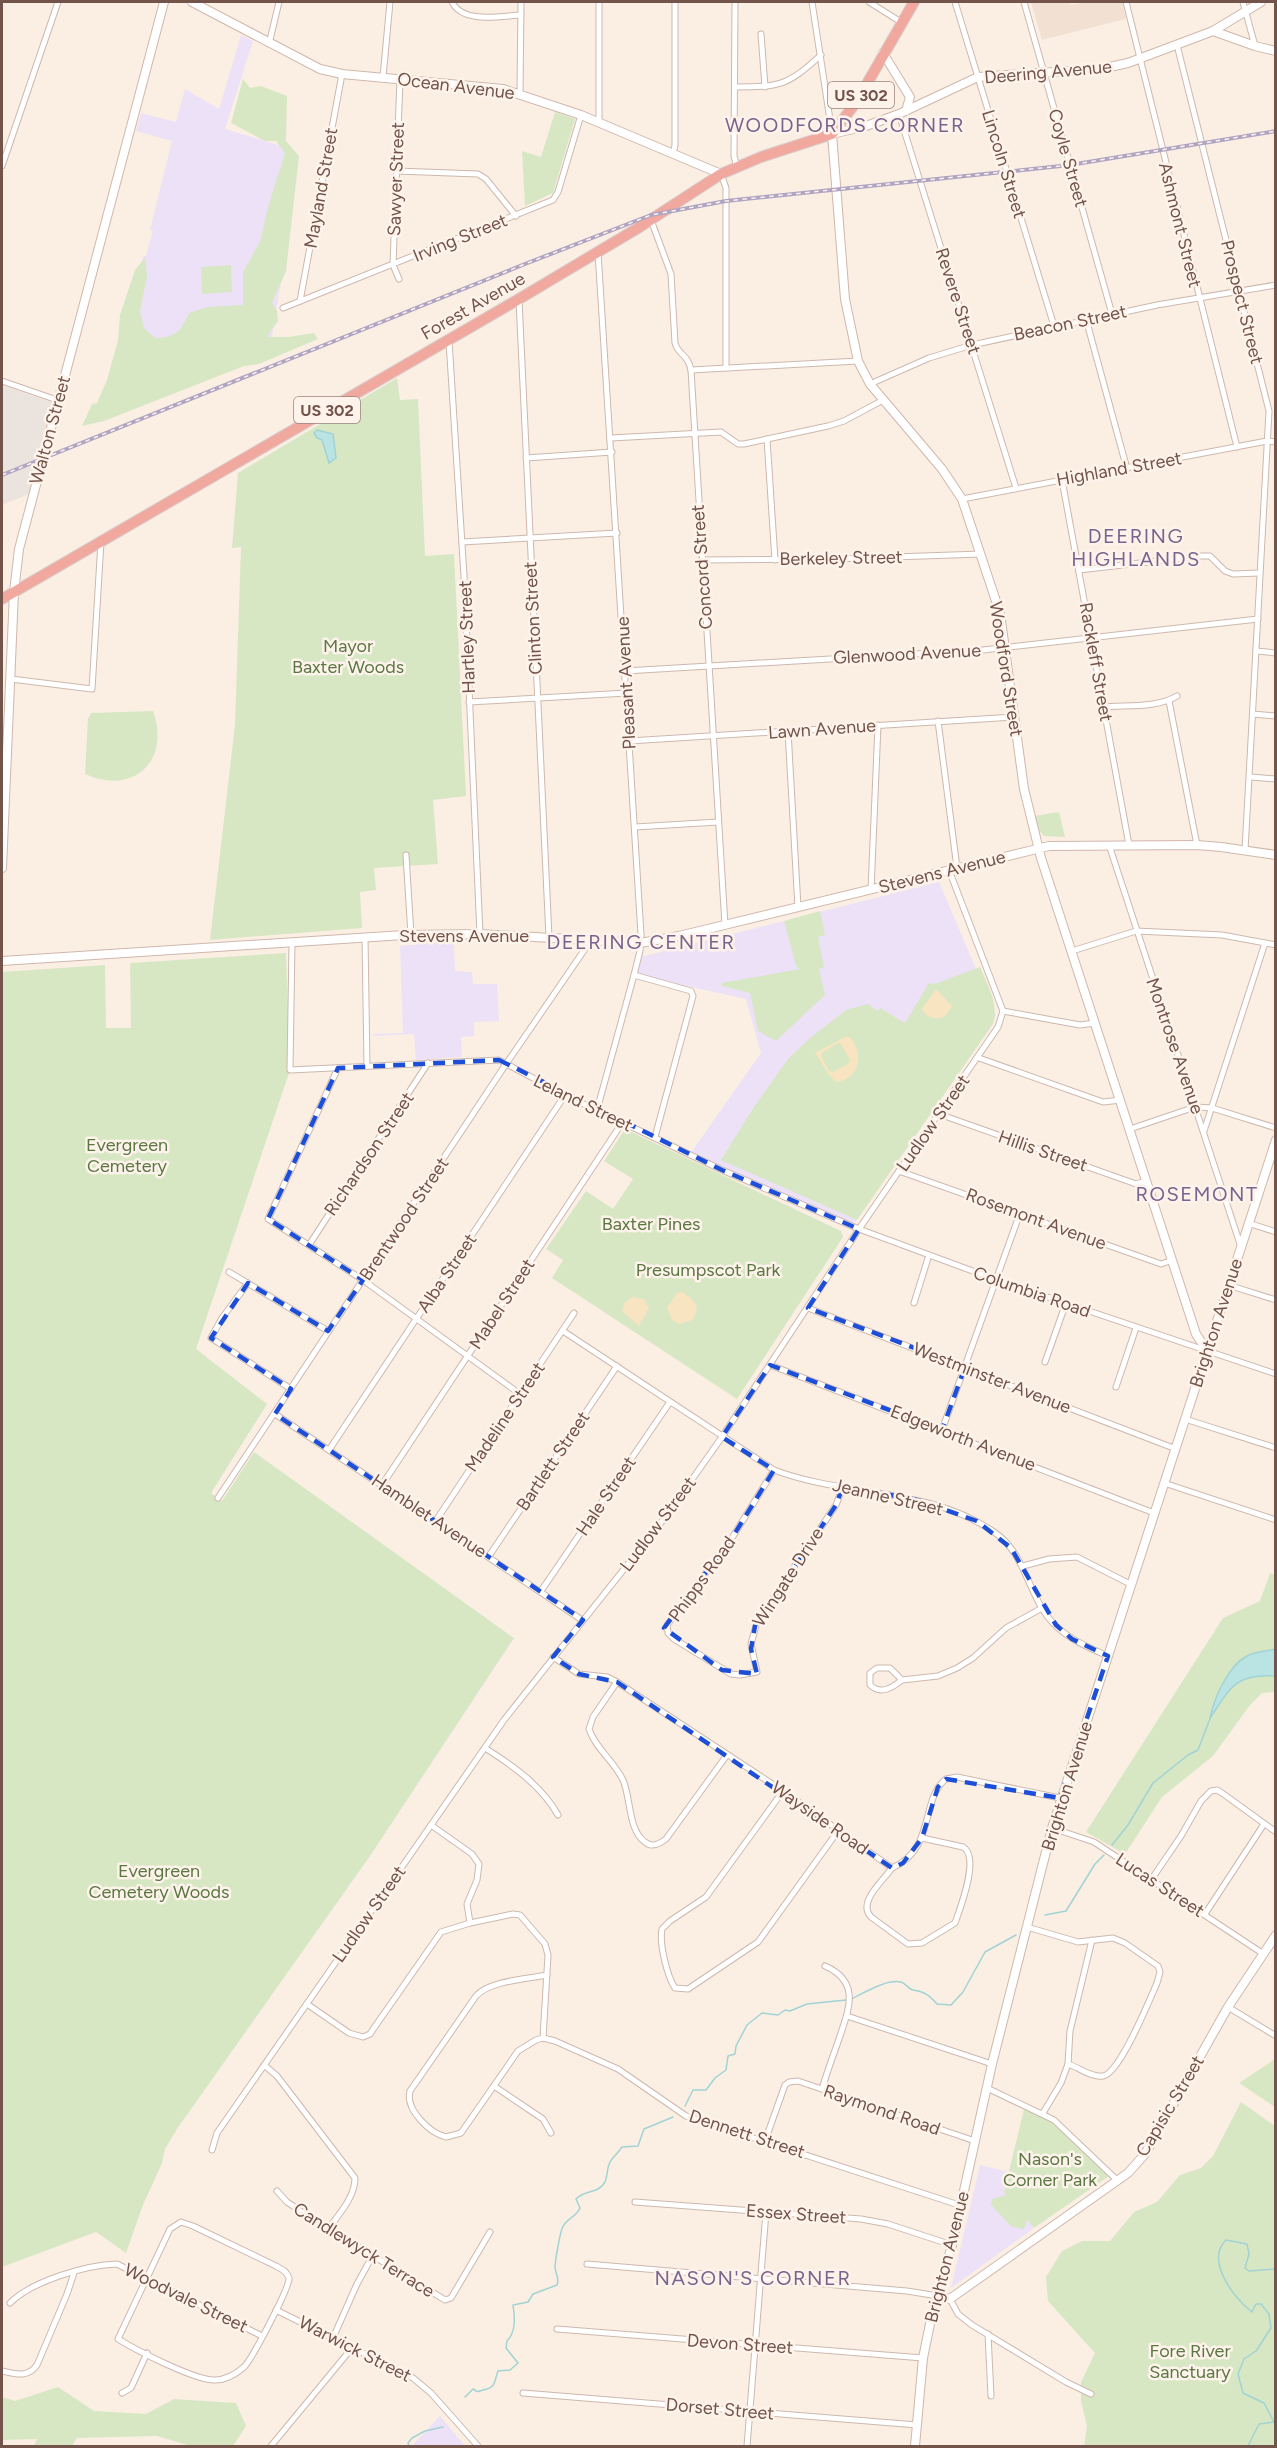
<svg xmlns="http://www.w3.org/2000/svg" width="1277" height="2448" viewBox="0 0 1277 2448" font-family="Figtree,sans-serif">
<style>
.residential{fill:#f2e0d3}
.industrial{fill:#ebe3de}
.education{fill:#ece1f7}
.green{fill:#d7e7c4}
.sand{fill:#f8e4c1;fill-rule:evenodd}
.water{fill:#bae3e3;stroke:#a1d3d4;stroke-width:1.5}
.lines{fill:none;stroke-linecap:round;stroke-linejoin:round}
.stream{stroke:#a1d3d4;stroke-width:1.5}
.street-casing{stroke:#ceb8ae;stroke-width:7}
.secondary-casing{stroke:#d0b7ac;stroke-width:10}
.highway-casing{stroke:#d8cfcd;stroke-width:12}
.street{stroke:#fff;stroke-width:5}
.secondary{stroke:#fff;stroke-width:8}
.highway{stroke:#f1a99f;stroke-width:10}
.rail-casing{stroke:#b0a4c3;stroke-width:4}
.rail{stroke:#fef3ea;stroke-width:1.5;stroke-dasharray:4.5;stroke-linecap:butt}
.marked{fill:none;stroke:#1d4ed8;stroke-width:4.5;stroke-dasharray:12 8;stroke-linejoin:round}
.labels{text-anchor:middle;stroke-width:5;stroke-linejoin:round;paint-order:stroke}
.shield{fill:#fef3ea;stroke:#9c847b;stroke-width:1.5}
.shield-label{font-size:16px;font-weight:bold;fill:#72544b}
.street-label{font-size:18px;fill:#72544b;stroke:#fef3ea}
.park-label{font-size:18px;fill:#5a7744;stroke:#fef3ea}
.neighbourhood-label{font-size:20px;letter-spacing:1.5px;fill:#7a638e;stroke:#fef3ea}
</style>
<rect width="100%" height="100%" fill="#fbefe4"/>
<polygon class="residential" points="1031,2 1070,2 1071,5 1086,2 1122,2 1126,19 1042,40"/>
<polygon class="industrial" points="2,385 53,403 29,494 2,505"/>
<g class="education">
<polygon points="241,35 253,41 225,129 288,148 287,168 293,209 270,348 104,414 143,256 146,256 153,231 150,230 172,141 136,131 141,113 176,122 185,89 219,109"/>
<polygon points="939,882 996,1016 854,1223 690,1154 761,1053 746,999 637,975 641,957"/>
<polygon points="433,943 454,944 455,971 472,972 473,984 497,984 499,1021 474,1022 474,1036 461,1037 462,1057 416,1060 414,1034 373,1036 373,1034 403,1033 400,946"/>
<polygon points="980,2165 1009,2172 1005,2192 1034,2228 951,2288"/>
<polygon points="440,2416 465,2446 412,2446"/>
</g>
<g class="green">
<path d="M243,79l7,9 11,-2 26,10 -1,45 13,15 -13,115 -14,32 5,8 1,10 -11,16h21l26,-4 4,6 -59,25 -15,2 -140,55 -22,5 10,-22 5,-1 10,-23 11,-40 2,-25 15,-45 10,-12 2,18 -7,36 4,16 11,10c22,-1 25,-6 34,-25l19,-6 35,-2v-33l17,-30 8,-35 17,-54 -9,-12h-11l-34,-18z"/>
<polygon points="555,112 575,119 553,193 525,206 522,151 541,157"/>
<polygon points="231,265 232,292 202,294 201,267"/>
<polygon points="397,378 400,400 418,399 425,556 454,554 466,796 433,800 438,864 374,868 376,890 360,892 362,928 210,940 235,725 241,547 232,548 238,473"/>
<path d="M153,711c18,50 -20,85 -68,63l3,-55 3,-6z"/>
<polygon points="1059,812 1065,837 1044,836 1038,829 1034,816"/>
<polygon points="820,911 825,935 818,937 824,967 819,969 825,995 776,1041 758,1031 750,993 722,986 722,983 800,969 796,966 784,921"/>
<polygon points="286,953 290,1070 196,1349 267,1404 211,1493 222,1501 254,1452 514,1638 370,1856 177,2129 165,2149 162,2163 143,2205 126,2253 96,2232 2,2267 2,972 105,965 106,1028 131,1028 130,963"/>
<path d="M980,967c8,19 19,37 13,57l-136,196 -136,-60 33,-53 34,-48 22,-21 36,-28 22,-6 10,7 2,-3 25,15 24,-40 6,1z"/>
<polygon points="625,1129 841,1231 843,1237 737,1399 552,1278 563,1260 546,1249 586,1191 613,1209 633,1179 604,1161"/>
<polygon points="1270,1573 1275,1575 1275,1692 1262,1693 1250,1705 1213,1756 1162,1797 1125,1854 1086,1832 1223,1618 1260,1601"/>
<polygon points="1275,2059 1275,2107 1239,2083"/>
<polygon points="1241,2102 1275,2126 1275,2446 1084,2446 1087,2426 1081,2401 1081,2382 1095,2353 1048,2301 1046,2277 1062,2251 1082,2241 1110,2241 1134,2212 1157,2202 1180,2175 1201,2168 1213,2156"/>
<polygon points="1024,2109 1058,2125 1109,2176 1034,2228 1027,2220 1024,2229 1012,2227 991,2205 992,2199 1006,2195 1004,2192"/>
<polygon points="58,2387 94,2411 146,2414 174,2399 236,2403 246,2426 233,2446 191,2446 157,2436 77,2438 72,2446 34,2446 37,2439 2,2440 2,2397 15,2401"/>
</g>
<g class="sand">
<path d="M936,989l16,17 -7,10c-9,5 -18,2 -23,-7z"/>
<path d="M845,1037h4c16,16 11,41 -12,45 -9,-5 -16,-21 -22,-29zM838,1043l3,1 9,15 -2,5 -15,8 -4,-1 -8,-15 2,-4z"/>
<path d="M682,1292c11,7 21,14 10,28l-12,4 -8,-4 -5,-12 10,-15z"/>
<polygon points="633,1297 644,1299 649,1308 639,1326 622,1311 625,1302"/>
</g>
<g class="water">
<polygon points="317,430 333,434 336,458 329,463 322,440 317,438 314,433"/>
<path d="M1275,1649v27c-40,-2 -44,11 -65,42 4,-20 18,-52 37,-62 7,-4 20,-5 28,-7z"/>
</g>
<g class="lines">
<g class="stream">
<polyline points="1112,1845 1128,1825 1153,1783 1188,1755 1198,1750 1211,1716"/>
<polyline points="1045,1915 1066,1911 1095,1864 1104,1855"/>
<path d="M851,1999c13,-6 35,-20 50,-17 6,2 7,7 12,8 12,2 16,5 24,14l14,1 12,-13 22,-40 31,-17"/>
<polyline points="685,2106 693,2090 706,2090 715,2078 726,2070 728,2056 735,2054 736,2046 747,2025 762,2013 778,2015 785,2010 790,2011 807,2004 846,2000"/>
<path d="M465,2397l8,-8c7,4 2,3 10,1 13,-2 11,-8 15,-19l12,-1 8,-7 -12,-15 1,-7c9,-9 8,-23 6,-36l15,-3 5,-8 24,-9c3,-8 -2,-11 -2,-18 0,-5 5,-34 7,-38 2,-10 14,-11 18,-21l-4,-9c7,-7 14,-6 22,-10 12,-7 7,-17 12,-27 3,-5 8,-9 12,-15l16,-1 6,-17 29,-12"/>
<polyline points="409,2446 408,2443 412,2438 425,2431 443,2427"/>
<path d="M1248,2446l11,-22 15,-2 -10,-19 -21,-10 -5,-19 6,-15 12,-8 15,-23 -2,-14 -8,-10h-5l-4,8c-18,-13 -47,-52 -26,-72l21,4 2,10 -4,14 4,3 27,-2"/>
</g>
<g class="street-casing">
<g id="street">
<path d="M452,2c11,22 48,14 69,13"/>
<polyline points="599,2 599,122"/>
<polyline points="735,2 734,156 737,167"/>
<polyline points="812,2 832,133"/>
<polyline points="869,2 901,22"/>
<polyline points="955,2 1054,326"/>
<polyline points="1024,2 1112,314"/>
<polyline points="1126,2 1237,447"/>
<polyline points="1243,2 1255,46"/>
<polyline points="761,34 765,87"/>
<polyline points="269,44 279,2"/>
<polyline points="1177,45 1269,411 1245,850"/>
<polyline points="383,77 390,2"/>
<path d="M735,87c45,0 52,-1 86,-32"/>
<polyline points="520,93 521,2"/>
<polyline points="899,114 1016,488"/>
<polyline points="673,154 675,145 675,2"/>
<polyline points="2,166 58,2"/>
<polyline points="396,171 478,174 486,179 516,216"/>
<polyline points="721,174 726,188 726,368"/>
<path d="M651,220l20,54 4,69c3,12 13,11 16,27l34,555"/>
<polyline points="399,279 393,265 400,79"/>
<polyline points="519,300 549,937"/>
<polyline points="300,301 342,74"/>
<polyline points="283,308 553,200 558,192 581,115"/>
<polyline points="1086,319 1127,469"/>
<polyline points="449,341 464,576 480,934"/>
<polyline points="691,370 858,361"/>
<polyline points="2,381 57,400"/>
<polyline points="870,384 929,358 972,345 1157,305 1276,285"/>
<polyline points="611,438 721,432 738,444 744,444 828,426 844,421 883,400"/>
<polyline points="767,439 775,560"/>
<polyline points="526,458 612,452"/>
<polyline points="1062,480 1129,845"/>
<polyline points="962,499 1267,441 1276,442"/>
<polyline points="462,542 617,533"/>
<polyline points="701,560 835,559 981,554"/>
<polyline points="1079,570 1201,556 1210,556 1225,571 1233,574 1259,573"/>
<polyline points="1256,651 1276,653"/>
<polyline points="625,671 983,650 1258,619"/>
<polyline points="11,679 92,689 101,542"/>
<polyline points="1169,701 1197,845"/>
<polyline points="469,702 627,693"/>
<path d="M1104,707c23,-2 53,1 73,-11"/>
<polyline points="1253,714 1276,716"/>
<polyline points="938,721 957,868"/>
<polyline points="788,731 798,907"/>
<polyline points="629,741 1014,717"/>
<polyline points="1251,777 1276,779"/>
<polyline points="635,827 718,822"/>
<polyline points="1109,845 1241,1247"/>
<polyline points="406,855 411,935"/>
<polyline points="871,890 878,725"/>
<polyline points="365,938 367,1066"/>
<polyline points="292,943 290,1070 499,1060 565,1095 722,1170 859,1229 997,1280 1276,1374"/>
<polyline points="1072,951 1136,931 1222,935 1276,945"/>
<polyline points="634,975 691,991 693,996 655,1137"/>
<polyline points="1003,1011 1080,1025 1095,1023"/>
<polyline points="979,1058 1103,1102 1121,1100"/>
<polyline points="338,1068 268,1219 363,1280 520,1394"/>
<polyline points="597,1110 634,975 640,951 641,934 598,252"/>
<polyline points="939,1114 1136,1184 1146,1181"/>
<polyline points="1130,1129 1195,1107 1212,1108 1276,1128"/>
<polyline points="1204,1131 1265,943"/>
<polyline points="899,1171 1161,1264 1173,1260"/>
<polyline points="1248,1223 1276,1232"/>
<polyline points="309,1245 428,1063"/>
<polyline points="229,1272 328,1331"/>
<polyline points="248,1283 222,1318 211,1338 291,1389"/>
<polyline points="1228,1285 1276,1300"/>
<polyline points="914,1303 929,1255"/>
<polyline points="808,1308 1176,1449"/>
<path d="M563,1331l211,139c71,27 155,17 220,62 30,20 33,57 53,84 16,21 38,30 61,40"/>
<polyline points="1045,1362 1066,1303"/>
<polyline points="770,1365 1154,1513"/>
<polyline points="1116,1387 1136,1328"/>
<polyline points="275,1414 582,1620"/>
<polyline points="1185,1419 1276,1448"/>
<polyline points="942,1430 1020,1213"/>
<polyline points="329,1450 565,1095"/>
<polyline points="774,1470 732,1538 667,1625 668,1633 674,1639 731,1674 740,1675 757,1672 751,1644 757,1622 836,1505 843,1486"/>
<polyline points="1164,1483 1276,1520"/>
<polyline points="382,1485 622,1123"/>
<polyline points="218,1498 506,1064 585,949 586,939"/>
<polyline points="435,1522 574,1313"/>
<polyline points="489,1556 617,1366"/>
<polyline points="1023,1566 1049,1559 1077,1557 1132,1585"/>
<polyline points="541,1591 670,1402"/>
<path d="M553,1657l26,17 28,3 10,5 166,109 109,77c44,-19 28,-69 54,-89l11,-2 103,21"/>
<path d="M902,1680c-10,8 -21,15 -32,5v-12l7,-5h13l12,12 36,-4 19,-8 16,-10 33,-30 36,-20"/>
<path d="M617,1682l-24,35 -4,12c6,19 25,32 34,51 8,18 5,50 22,62 7,6 14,2 21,-3l61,-84"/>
<path d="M485,1748c27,17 57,38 73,67"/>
<path d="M783,1791l-77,106 -36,24 -8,8c-3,14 5,47 13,59l13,1 70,-47 80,-111"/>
<polyline points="431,1825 472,1854 479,1864 477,1880 467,1904 470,1923"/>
<polyline points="1052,1828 1094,1842 1262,1953"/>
<path d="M892,1868c-9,13 -35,34 -21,49l37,27 14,-1 33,-20c6,-17 25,-66 8,-76l-41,-9"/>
<polyline points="1151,1880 1181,1836 1201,1801 1211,1791 1217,1790 1222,1793 1276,1832"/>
<polyline points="1205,1914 1264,1824"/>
<path d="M1027,1927l51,15 35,-4 12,5 33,23 2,6 -3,11c-8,18 -37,90 -54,93 -11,2 -25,-9 -35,-12"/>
<path d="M547,1975c-20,4 -58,6 -71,21l-66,95c-5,19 20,42 36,46l15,-4 57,-82 18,-11 7,-2 12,3 63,28 68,47 276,90"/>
<polyline points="307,2004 349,2033 363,2037 370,2034 374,2028 441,1932 470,1923 513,1914 520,1915 545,1944 548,1955 543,2038"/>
<polyline points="1228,2007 1276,2036"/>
<polyline points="847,2016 992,2064"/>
<path d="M264,2065l13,11 78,102c0,19 -16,36 -26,50"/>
<polyline points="494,2086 543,2119 551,2133"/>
<polyline points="987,2088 1054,2120 1117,2180"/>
<path d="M822,2089c5,-17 11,-33 17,-50 9,-28 23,-57 -14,-73"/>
<polyline points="1043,2113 1061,2083 1068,2064 1070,2031 1092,1940"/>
<polyline points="765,2141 785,2085 789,2082 798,2081 975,2141"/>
<polyline points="212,2150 217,2133 504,1720 667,1515 722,1437 859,1229 998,1027 1003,1011 949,870"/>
<polyline points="277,2191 287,2202 302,2212 445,2300 451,2298 490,2232"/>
<polyline points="635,2202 861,2219 888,2224 952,2245"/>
<path d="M181,2222l12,4 83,40c5,3 11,5 13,12 1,9 -37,81 -45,89 -8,7 -18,13 -29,13 -19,1 -79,-30 -97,-41l52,-110z"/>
<polyline points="587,2264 907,2291 938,2296"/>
<polyline points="950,2299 958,2314 972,2325 1066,2382 1091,2394"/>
<path d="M10,2303c22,-22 76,-38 107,-39l145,72"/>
<polyline points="276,2310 413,2378 431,2393 478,2446"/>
<polyline points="557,2329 923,2358"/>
<polyline points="988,2334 991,2396"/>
<polyline points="333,2338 357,2284 373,2255"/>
<path d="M2,2371c14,3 26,7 35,-6l30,-71 7,-21"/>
<polyline points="122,2393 131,2388 147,2353"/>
<polyline points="523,2393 917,2425"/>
<polyline points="271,2446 352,2348"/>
<polyline points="747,2446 766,2212"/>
</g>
</g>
<g class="secondary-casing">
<g id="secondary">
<polyline points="192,2 320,69 342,74 503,89 581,115 721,174"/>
<polyline points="1213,31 1255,46 1276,51"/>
<polyline points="883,53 910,97 906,111"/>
<polyline points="2,868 14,592 19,549 164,2"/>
<polyline points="2,961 404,935 480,934 640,943 679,936 1049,846 1197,845 1221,847 1276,855"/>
<polyline points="1207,1351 1196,1334 1041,858 1024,789 1000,613 962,499 942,469 870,384 858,361 845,299 832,134 866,126 899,114 978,77 1100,69 1128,63 1213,31 1261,2"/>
<polyline points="938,2296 950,2299 954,2296 1128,2173 1145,2154 1228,2007 1276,1935"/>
<polyline points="915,2446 923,2358 931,2319 952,2245 992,2064 1052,1828 1276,1140"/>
</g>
</g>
<g class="highway-casing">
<polyline id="highway" points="2,599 519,299 638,228 721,174 761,157 832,134 857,101 914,2"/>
</g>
<use href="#street" class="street"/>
<use href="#secondary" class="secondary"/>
<use href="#highway" class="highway"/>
<g class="rail-casing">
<polyline id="rail" points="2,475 525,264 651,215 726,201 1070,165 1276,131"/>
</g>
<use href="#rail" class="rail"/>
</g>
<path class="marked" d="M499,1060l223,110 137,59 -51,79 157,59 -23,63 -172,-65 -48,72 52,33 -42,68 -68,90 58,42 35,4 -6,-25 4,-23 81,-121 7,-19 74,14 60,21 34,27 45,77 16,14 36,17 -48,142 -114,-19 -8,8 -16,51 -19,25 -11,5 -275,-186 -38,-8 -26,-17 30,-37 -308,-206 16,-25 -80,-51 37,-55 80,48 35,-51 -95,-61 70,-151z"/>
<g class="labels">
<g class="shield">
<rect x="828" y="82" width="66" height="26" rx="4.5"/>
<rect x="294" y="397" width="66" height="26" rx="4.5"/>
</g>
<g class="shield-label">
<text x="861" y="101">US 302</text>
<text x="327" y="416">US 302</text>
</g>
<g class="street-label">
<text transform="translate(1048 72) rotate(-5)" y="6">Deering Avenue</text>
<text transform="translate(456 86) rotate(7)" y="6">Ocean Avenue</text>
<text transform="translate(1068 158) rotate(74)" y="6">Coyle Street</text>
<text transform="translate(1004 164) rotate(73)" y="6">Lincoln Street</text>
<text transform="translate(396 179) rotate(-88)" y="6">Sawyer Street</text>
<text transform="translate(321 188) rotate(-80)" y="6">Mayland Street</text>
<text transform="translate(1180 225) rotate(76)" y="6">Ashmont Street</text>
<text transform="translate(460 238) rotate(-22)" y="6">Irving Street</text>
<text transform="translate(958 301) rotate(72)" y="6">Revere Street</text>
<text transform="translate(1242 302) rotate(76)" y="6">Prospect Street</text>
<text transform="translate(473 306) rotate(-30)" y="6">Forest Avenue</text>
<text transform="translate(1070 323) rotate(-12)" y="6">Beacon Street</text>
<text transform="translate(50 430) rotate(-75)" y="6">Walton Street</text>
<text transform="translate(1119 469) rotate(-10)" y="6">Highland Street</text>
<text transform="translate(841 558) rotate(-1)" y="6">Berkeley Street</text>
<text transform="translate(702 567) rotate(-94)" y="6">Concord Street</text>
<text transform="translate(533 618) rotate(-93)" y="6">Clinton Street</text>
<text transform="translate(467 637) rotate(-92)" y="6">Hartley Street</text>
<text transform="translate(907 654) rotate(-3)" y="6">Glenwood Avenue</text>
<text transform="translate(1096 662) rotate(80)" y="6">Rackleff Street</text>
<text transform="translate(1006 669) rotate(81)" y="6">Woodford Street</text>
<text transform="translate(626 683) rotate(-93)" y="6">Pleasant Avenue</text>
<text transform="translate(822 729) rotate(-4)" y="6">Lawn Avenue</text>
<text transform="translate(942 872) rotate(-14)" y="6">Stevens Avenue</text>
<text x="464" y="942">Stevens Avenue</text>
<text transform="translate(1175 1046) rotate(71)" y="6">Montrose Avenue</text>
<text transform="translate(583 1103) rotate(26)" y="6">Leland Street</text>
<text transform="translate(933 1123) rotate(-55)" y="6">Ludlow Street</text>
<text transform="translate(1043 1151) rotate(19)" y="6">Hillis Street</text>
<text transform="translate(369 1154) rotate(-56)" y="6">Richardson Street</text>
<text transform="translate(404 1219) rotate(-56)" y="6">Brentwood Street</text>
<text transform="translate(1036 1219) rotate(20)" y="6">Rosemont Avenue</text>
<text transform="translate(447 1273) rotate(-56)" y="6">Alba Street</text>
<text transform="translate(1032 1292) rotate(19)" y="6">Columbia Road</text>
<text transform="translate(502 1304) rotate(-57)" y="6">Mabel Street</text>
<text transform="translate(1216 1323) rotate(-72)" y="6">Brighton Avenue</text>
<text transform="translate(992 1378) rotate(21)" y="6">Westminster Avenue</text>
<text transform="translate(505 1417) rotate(-56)" y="6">Madeline Street</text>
<text transform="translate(963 1438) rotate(21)" y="6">Edgeworth Avenue</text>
<text transform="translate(553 1461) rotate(-56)" y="6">Bartlett Street</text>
<text transform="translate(606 1496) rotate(-56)" y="6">Hale Street</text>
<text transform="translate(888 1497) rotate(13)" y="6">Jeanne Street</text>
<text transform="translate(429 1516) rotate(34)" y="6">Hamblet Avenue</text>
<text transform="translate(658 1524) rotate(-53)" y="6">Ludlow Street</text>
<text transform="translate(788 1577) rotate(-57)" y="6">Wingate Drive</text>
<text transform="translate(702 1579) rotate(-54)" y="6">Phipps Road</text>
<text transform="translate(1067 1786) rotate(-73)" y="6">Brighton Avenue</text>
<text transform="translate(820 1818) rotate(35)" y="6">Wayside Road</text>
<text transform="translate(1160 1885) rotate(33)" y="6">Lucas Street</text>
<text transform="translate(369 1914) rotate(-55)" y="6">Ludlow Street</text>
<text transform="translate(1170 2106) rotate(-59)" y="6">Capisic Street</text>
<text transform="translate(882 2110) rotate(19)" y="6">Raymond Road</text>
<text transform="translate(747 2134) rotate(18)" y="6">Dennett Street</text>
<text transform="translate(796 2214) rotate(4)" y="6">Essex Street</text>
<text transform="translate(364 2250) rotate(32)" y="6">Candlewyck Terrace</text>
<text transform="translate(947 2257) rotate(-76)" y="6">Brighton Avenue</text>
<text transform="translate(186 2298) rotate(26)" y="6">Woodvale Street</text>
<text transform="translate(740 2344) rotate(4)" y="6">Devon Street</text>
<text transform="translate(355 2349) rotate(27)" y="6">Warwick Street</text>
<text transform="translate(720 2409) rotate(5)" y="6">Dorset Street</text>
</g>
<g class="park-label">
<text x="348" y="652">Mayor<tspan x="348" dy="21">Baxter Woods</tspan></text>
<text x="127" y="1151">Evergreen<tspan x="127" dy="21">Cemetery</tspan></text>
<text x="651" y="1230">Baxter Pines</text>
<text x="708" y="1276">Presumpscot Park</text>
<text x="159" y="1877">Evergreen<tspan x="159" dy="21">Cemetery Woods</tspan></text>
<text x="1050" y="2165">Nason's<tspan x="1050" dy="21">Corner Park</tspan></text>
<text x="1190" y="2357">Fore River<tspan x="1190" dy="21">Sanctuary</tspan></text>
</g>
<g class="neighbourhood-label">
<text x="845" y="132">WOODFORDS CORNER</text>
<text x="1136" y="543">DEERING<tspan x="1136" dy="23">HIGHLANDS</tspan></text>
<text x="641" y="949">DEERING CENTER</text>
<text x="1197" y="1201">ROSEMONT</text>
<text x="753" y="2285">NASON'S CORNER</text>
</g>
</g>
<rect width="1277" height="2448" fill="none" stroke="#72544b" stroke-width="6"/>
</svg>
